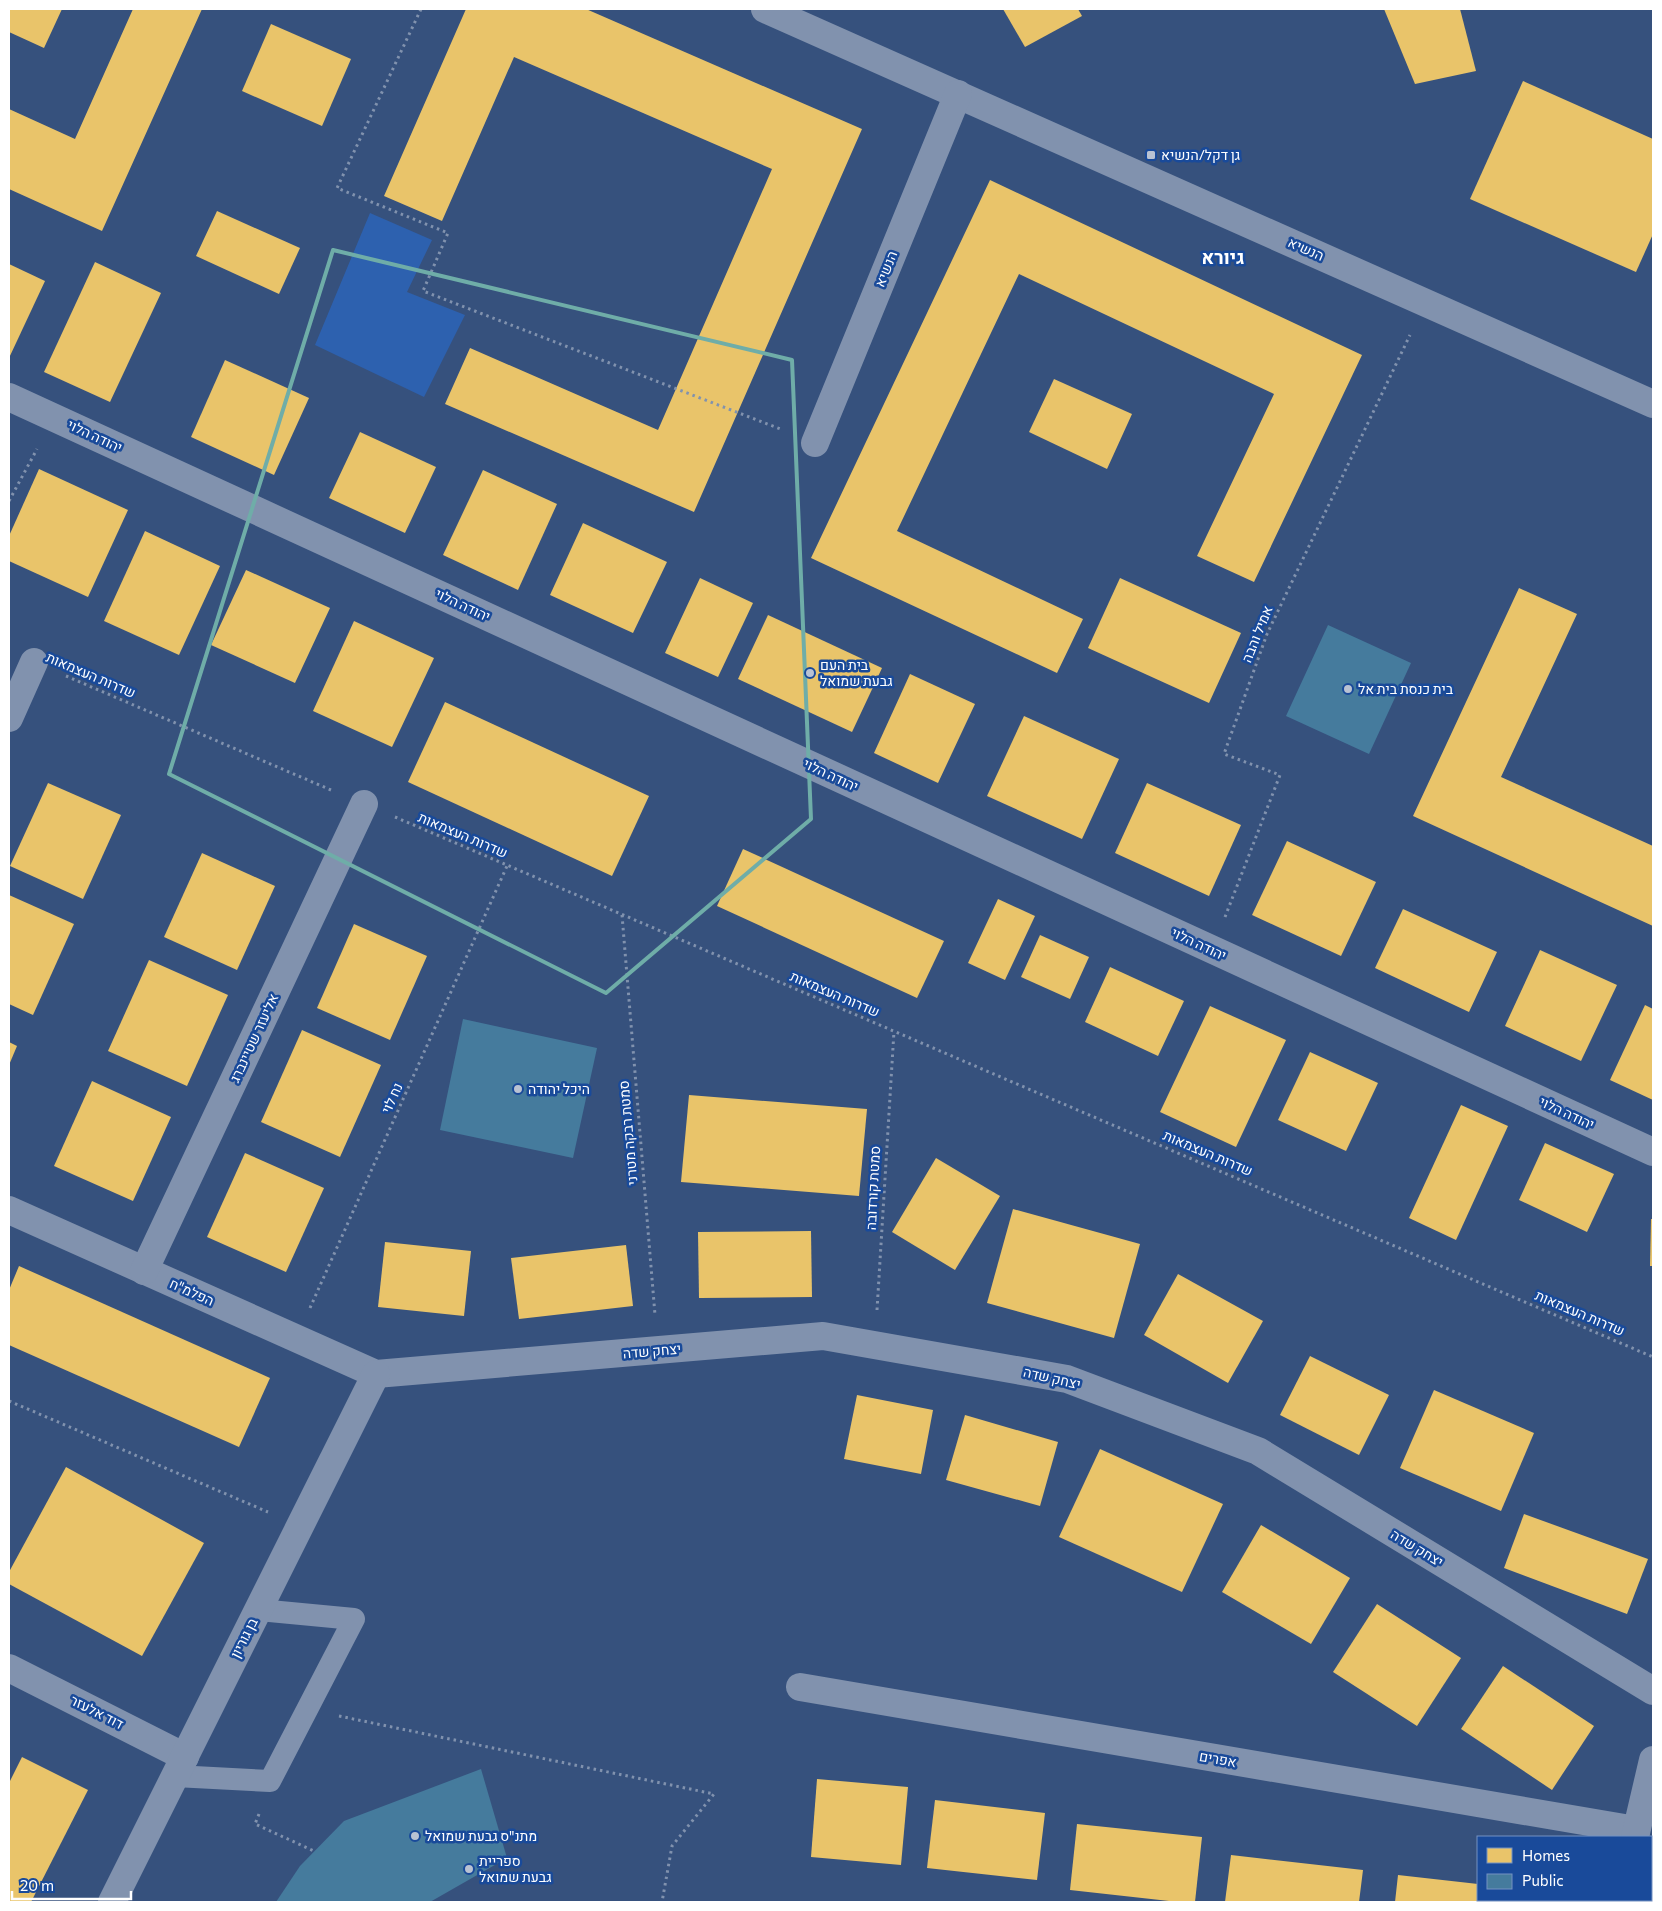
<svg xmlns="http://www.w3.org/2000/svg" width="1662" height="1911" viewBox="0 0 1662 1911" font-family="Commissioner,Heebo,sans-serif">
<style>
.green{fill:#2d61af}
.homes{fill:#e9c46a}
.public{fill:#457b9d}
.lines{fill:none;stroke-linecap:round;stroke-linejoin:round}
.path{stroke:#8192ae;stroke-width:3;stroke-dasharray:2.5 4;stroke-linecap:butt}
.service{stroke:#8192ae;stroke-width:22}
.minor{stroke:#8192ae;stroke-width:28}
.marked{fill:none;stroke:#6fada8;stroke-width:4;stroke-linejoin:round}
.poi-dot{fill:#b9c2d2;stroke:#194a9a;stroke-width:2}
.labels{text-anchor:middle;stroke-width:5;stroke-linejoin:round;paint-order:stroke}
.poi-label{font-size:14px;fill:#fff;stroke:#194a9a;text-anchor:start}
.street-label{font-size:14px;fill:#fff;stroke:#194a9a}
.district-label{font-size:19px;font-weight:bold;fill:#fff;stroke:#194a9a}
</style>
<rect width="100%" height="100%" fill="#36517d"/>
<polygon class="green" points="370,213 432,240 407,292 465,315 424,397 315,345"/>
<g class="homes">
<polygon points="9,9 62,9 44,48 9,32"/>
<polygon points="133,9 202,9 102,231 9,189 9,109 75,139"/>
<polygon points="466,9 586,9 862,129 694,512 445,404 470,348 658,430 772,169 514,57 442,221 384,196"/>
<polygon points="1003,9 1078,9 1082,16 1025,47"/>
<polygon points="1384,9 1460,9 1476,71 1415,84"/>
<polygon points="271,24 351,59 322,126 242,91"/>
<polygon points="1523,81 1653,139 1653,234 1636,272 1470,199"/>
<polygon points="990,180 1362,355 1254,582 1197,556 1274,394 1019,274 897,531 1083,619 1057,673 811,558"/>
<polygon points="217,211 300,248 279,294 196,256"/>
<polygon points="95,262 161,293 110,402 44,372"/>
<polygon points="9,264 45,281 9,358"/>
<polygon points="225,360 309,398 274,475 191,437"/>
<polygon points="1054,379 1132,414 1107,469 1029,432"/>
<polygon points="360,432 436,467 405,533 329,498"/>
<polygon points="39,469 128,510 88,597 9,561 9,536"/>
<polygon points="483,470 557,504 518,590 443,555"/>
<polygon points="583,523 667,562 633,633 550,595"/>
<polygon points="145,531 220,566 179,655 104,621"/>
<polygon points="246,570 330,608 295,683 211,645"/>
<polygon points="700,578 753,603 718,677 665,653"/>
<polygon points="1120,578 1241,633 1209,703 1088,648"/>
<polygon points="1519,588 1577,614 1501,777 1653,846 1653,926 1413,816"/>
<polygon points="768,615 882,668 852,732 738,679"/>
<polygon points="354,621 434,658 392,747 313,711"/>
<polygon points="910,674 975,704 938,783 874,753"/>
<polygon points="445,702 649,796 612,876 408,782"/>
<polygon points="1024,716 1119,759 1082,839 987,796"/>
<polygon points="48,783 121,815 83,899 10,866"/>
<polygon points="1147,783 1241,825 1209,896 1115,853"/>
<polygon points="1287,841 1376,882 1341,956 1252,915"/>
<polygon points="743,849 944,941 917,998 717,906"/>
<polygon points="202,853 275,886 237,970 164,937"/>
<polygon points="9,895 74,924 33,1015 9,1004"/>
<polygon points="998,899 1035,916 1005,980 968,963"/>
<polygon points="1403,909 1497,952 1469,1012 1375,968"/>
<polygon points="354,924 427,956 390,1040 317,1008"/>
<polygon points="1040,935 1089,957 1070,999 1021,977"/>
<polygon points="1540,950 1617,985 1581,1061 1505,1026"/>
<polygon points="149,960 228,995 187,1086 108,1051"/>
<polygon points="1110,967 1184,1001 1158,1056 1085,1022"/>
<polygon points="1645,1005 1653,1009 1653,1100 1610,1080"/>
<polygon points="1210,1006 1286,1040 1236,1147 1160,1112"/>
<polygon points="302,1030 381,1065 340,1157 261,1122"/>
<polygon points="9,1042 17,1046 9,1065"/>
<polygon points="1310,1052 1378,1083 1346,1151 1278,1120"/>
<polygon points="92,1081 171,1117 133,1201 54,1166"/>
<polygon points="689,1095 867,1109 859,1196 681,1182"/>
<polygon points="1461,1105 1508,1126 1456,1240 1409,1218"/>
<polygon points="1545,1143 1614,1174 1587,1232 1519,1200"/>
<polygon points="245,1153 324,1188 286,1272 207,1237"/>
<polygon points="936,1158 1000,1196 955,1270 892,1232"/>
<polygon points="1013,1209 1140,1244 1114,1338 987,1303"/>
<polygon points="1651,1219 1653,1219 1653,1266 1650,1266"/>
<polygon points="811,1231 812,1297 699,1298 698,1232"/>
<polygon points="385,1242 471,1251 464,1316 378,1307"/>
<polygon points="626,1245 633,1306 519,1319 511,1258"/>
<polygon points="19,1266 270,1378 239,1447 9,1345 9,1290"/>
<polygon points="1178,1274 1263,1321 1228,1383 1144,1335"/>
<polygon points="1310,1356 1389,1395 1359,1455 1280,1415"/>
<polygon points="1434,1390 1534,1433 1501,1511 1400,1468"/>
<polygon points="857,1395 933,1410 921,1474 844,1459"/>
<polygon points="965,1415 1058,1442 1040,1506 946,1480"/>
<polygon points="1100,1449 1223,1504 1182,1592 1059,1537"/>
<polygon points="66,1467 204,1543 142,1656 9,1584 9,1572"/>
<polygon points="1524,1514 1648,1559 1627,1614 1504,1568"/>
<polygon points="1261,1525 1350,1578 1311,1644 1222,1592"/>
<polygon points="1377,1604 1461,1658 1417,1726 1333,1672"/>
<polygon points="1503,1666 1594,1726 1552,1790 1461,1729"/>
<polygon points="22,1757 88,1790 31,1902 9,1902 9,1783"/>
<polygon points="817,1779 908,1787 901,1865 811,1857"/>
<polygon points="935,1800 1045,1813 1037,1880 927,1868"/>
<polygon points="1077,1824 1202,1837 1195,1902 1178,1902 1070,1890"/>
<polygon points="1231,1855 1363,1870 1359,1902 1225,1902"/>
<polygon points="1398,1875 1478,1884 1478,1900 1531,1900 1531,1902 1395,1902"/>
</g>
<g class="public">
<polygon points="1328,625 1411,663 1369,754 1286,716"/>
<polygon points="463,1019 597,1048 573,1158 440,1130"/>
<polygon points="481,1769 507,1858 430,1902 276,1902 300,1866 344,1821"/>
</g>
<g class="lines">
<g class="path">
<polyline points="421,9 337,188 448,233 423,291 783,430"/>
<polyline points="9,501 37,449"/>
<polyline points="66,676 331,790"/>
<polyline points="395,817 1653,1357"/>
<polyline points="622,915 655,1315"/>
<polyline points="1225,917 1280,775 1224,754 1267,634 1410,335"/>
<polyline points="310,1308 507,866"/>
<polyline points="877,1310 894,1031"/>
<polyline points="9,1401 268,1512"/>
<polyline points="339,1716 714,1794 672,1846 662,1902"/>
<polyline points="259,1814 255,1824 314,1851"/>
</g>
<polyline class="service" points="175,1776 270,1781 354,1619 259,1610"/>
<g class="minor">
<polyline points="765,9 1653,404"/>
<polyline points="9,397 1653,1152"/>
<polyline points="815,443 958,94"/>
<polyline points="9,718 34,662"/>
<polyline points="9,1210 376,1374 823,1336 1067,1379 1258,1451 1653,1691"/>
<polyline points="144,1271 364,804"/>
<polyline points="9,1668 185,1757"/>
<polyline points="800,1687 1636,1830"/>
<polyline points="1635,1837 1653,1760"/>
<polyline points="112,1902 376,1374"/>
<polyline points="1625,1902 1626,1900"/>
</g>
</g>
<path class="marked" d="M333,250l459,110 19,459 -205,174 -437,-219z"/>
<g class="poi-dot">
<rect x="1146" y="150" width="10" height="10" rx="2.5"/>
<circle cx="810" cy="673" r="5"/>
<circle cx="1348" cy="689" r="5"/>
<circle cx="518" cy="1089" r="5"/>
<circle cx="415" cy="1836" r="5"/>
<circle cx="469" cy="1869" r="5"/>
</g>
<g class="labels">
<g class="poi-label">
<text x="1161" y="160">גן דקל/הנשיא</text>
<text x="820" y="670">בית העם<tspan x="820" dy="16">גבעת שמואל</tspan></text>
<text x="1358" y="694">בית כנסת בית אל</text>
<text x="528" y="1094">היכל יהודה</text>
<text x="425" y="1841">מתנ"ס גבעת שמואל</text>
<text x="479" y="1866">ספריית<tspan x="479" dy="16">גבעת שמואל</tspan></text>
</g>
<g class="street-label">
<text transform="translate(1306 249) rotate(24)" y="5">הנשיא</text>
<text transform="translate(886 269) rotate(-68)" y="5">הנשיא</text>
<text transform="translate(95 436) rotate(25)" y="5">יהודה הלוי</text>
<text transform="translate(463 605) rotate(25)" y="5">יהודה הלוי</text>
<text transform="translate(1257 634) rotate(-68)" y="5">אמיל והבה</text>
<text transform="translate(91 675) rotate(23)" y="5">שדרות העצמאות</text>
<text transform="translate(831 775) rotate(25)" y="5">יהודה הלוי</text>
<text transform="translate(463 835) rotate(23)" y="5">שדרות העצמאות</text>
<text transform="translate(1199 944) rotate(25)" y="5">יהודה הלוי</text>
<text transform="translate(835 994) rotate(23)" y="5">שדרות העצמאות</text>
<text transform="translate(254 1038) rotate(-65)" y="5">אליעזר שטיינברג</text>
<text transform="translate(392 1098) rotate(-66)" y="5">נח לוי</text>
<text transform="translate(1567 1113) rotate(25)" y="5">יהודה הלוי</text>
<text transform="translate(628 1133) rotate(-95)" y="5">סמטת רבקה מטרני</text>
<text transform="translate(1208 1153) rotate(23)" y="5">שדרות העצמאות</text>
<text transform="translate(873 1188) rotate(-87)" y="5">סמטת קורדובה</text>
<text transform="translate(192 1292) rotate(24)" y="5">הפלמ"ח</text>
<text transform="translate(1580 1313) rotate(23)" y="5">שדרות העצמאות</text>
<text transform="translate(652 1351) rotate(-5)" y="5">יצחק שדה</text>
<text transform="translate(1052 1378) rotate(13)" y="5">יצחק שדה</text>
<text transform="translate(1417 1548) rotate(31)" y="5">יצחק שדה</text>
<text transform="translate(244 1638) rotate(-63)" y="5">בן גוריון</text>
<text transform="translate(97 1712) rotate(27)" y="5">דוד אלעזר</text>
<text transform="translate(1218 1759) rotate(10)" y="5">אפרים</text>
</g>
<g class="district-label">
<text x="1223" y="264">גיורא</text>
</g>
</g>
<rect width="1662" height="1911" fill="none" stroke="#ffffff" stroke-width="20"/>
<rect x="1477" y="1836" width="175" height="65" fill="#194a9a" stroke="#7592c2"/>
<rect x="1487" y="1848" width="25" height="15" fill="#e9c46a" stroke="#7592c2"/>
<text x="1522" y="1861" font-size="15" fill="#ffffff">Homes</text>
<rect x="1487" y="1874" width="25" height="15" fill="#457b9d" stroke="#7592c2"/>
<text x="1522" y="1886" font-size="15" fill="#ffffff">Public</text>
<path d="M12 1891v8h119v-8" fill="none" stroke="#ffffff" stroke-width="2.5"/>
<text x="20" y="1891" font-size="15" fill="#ffffff" stroke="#194a9a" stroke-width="4" paint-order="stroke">20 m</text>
</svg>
